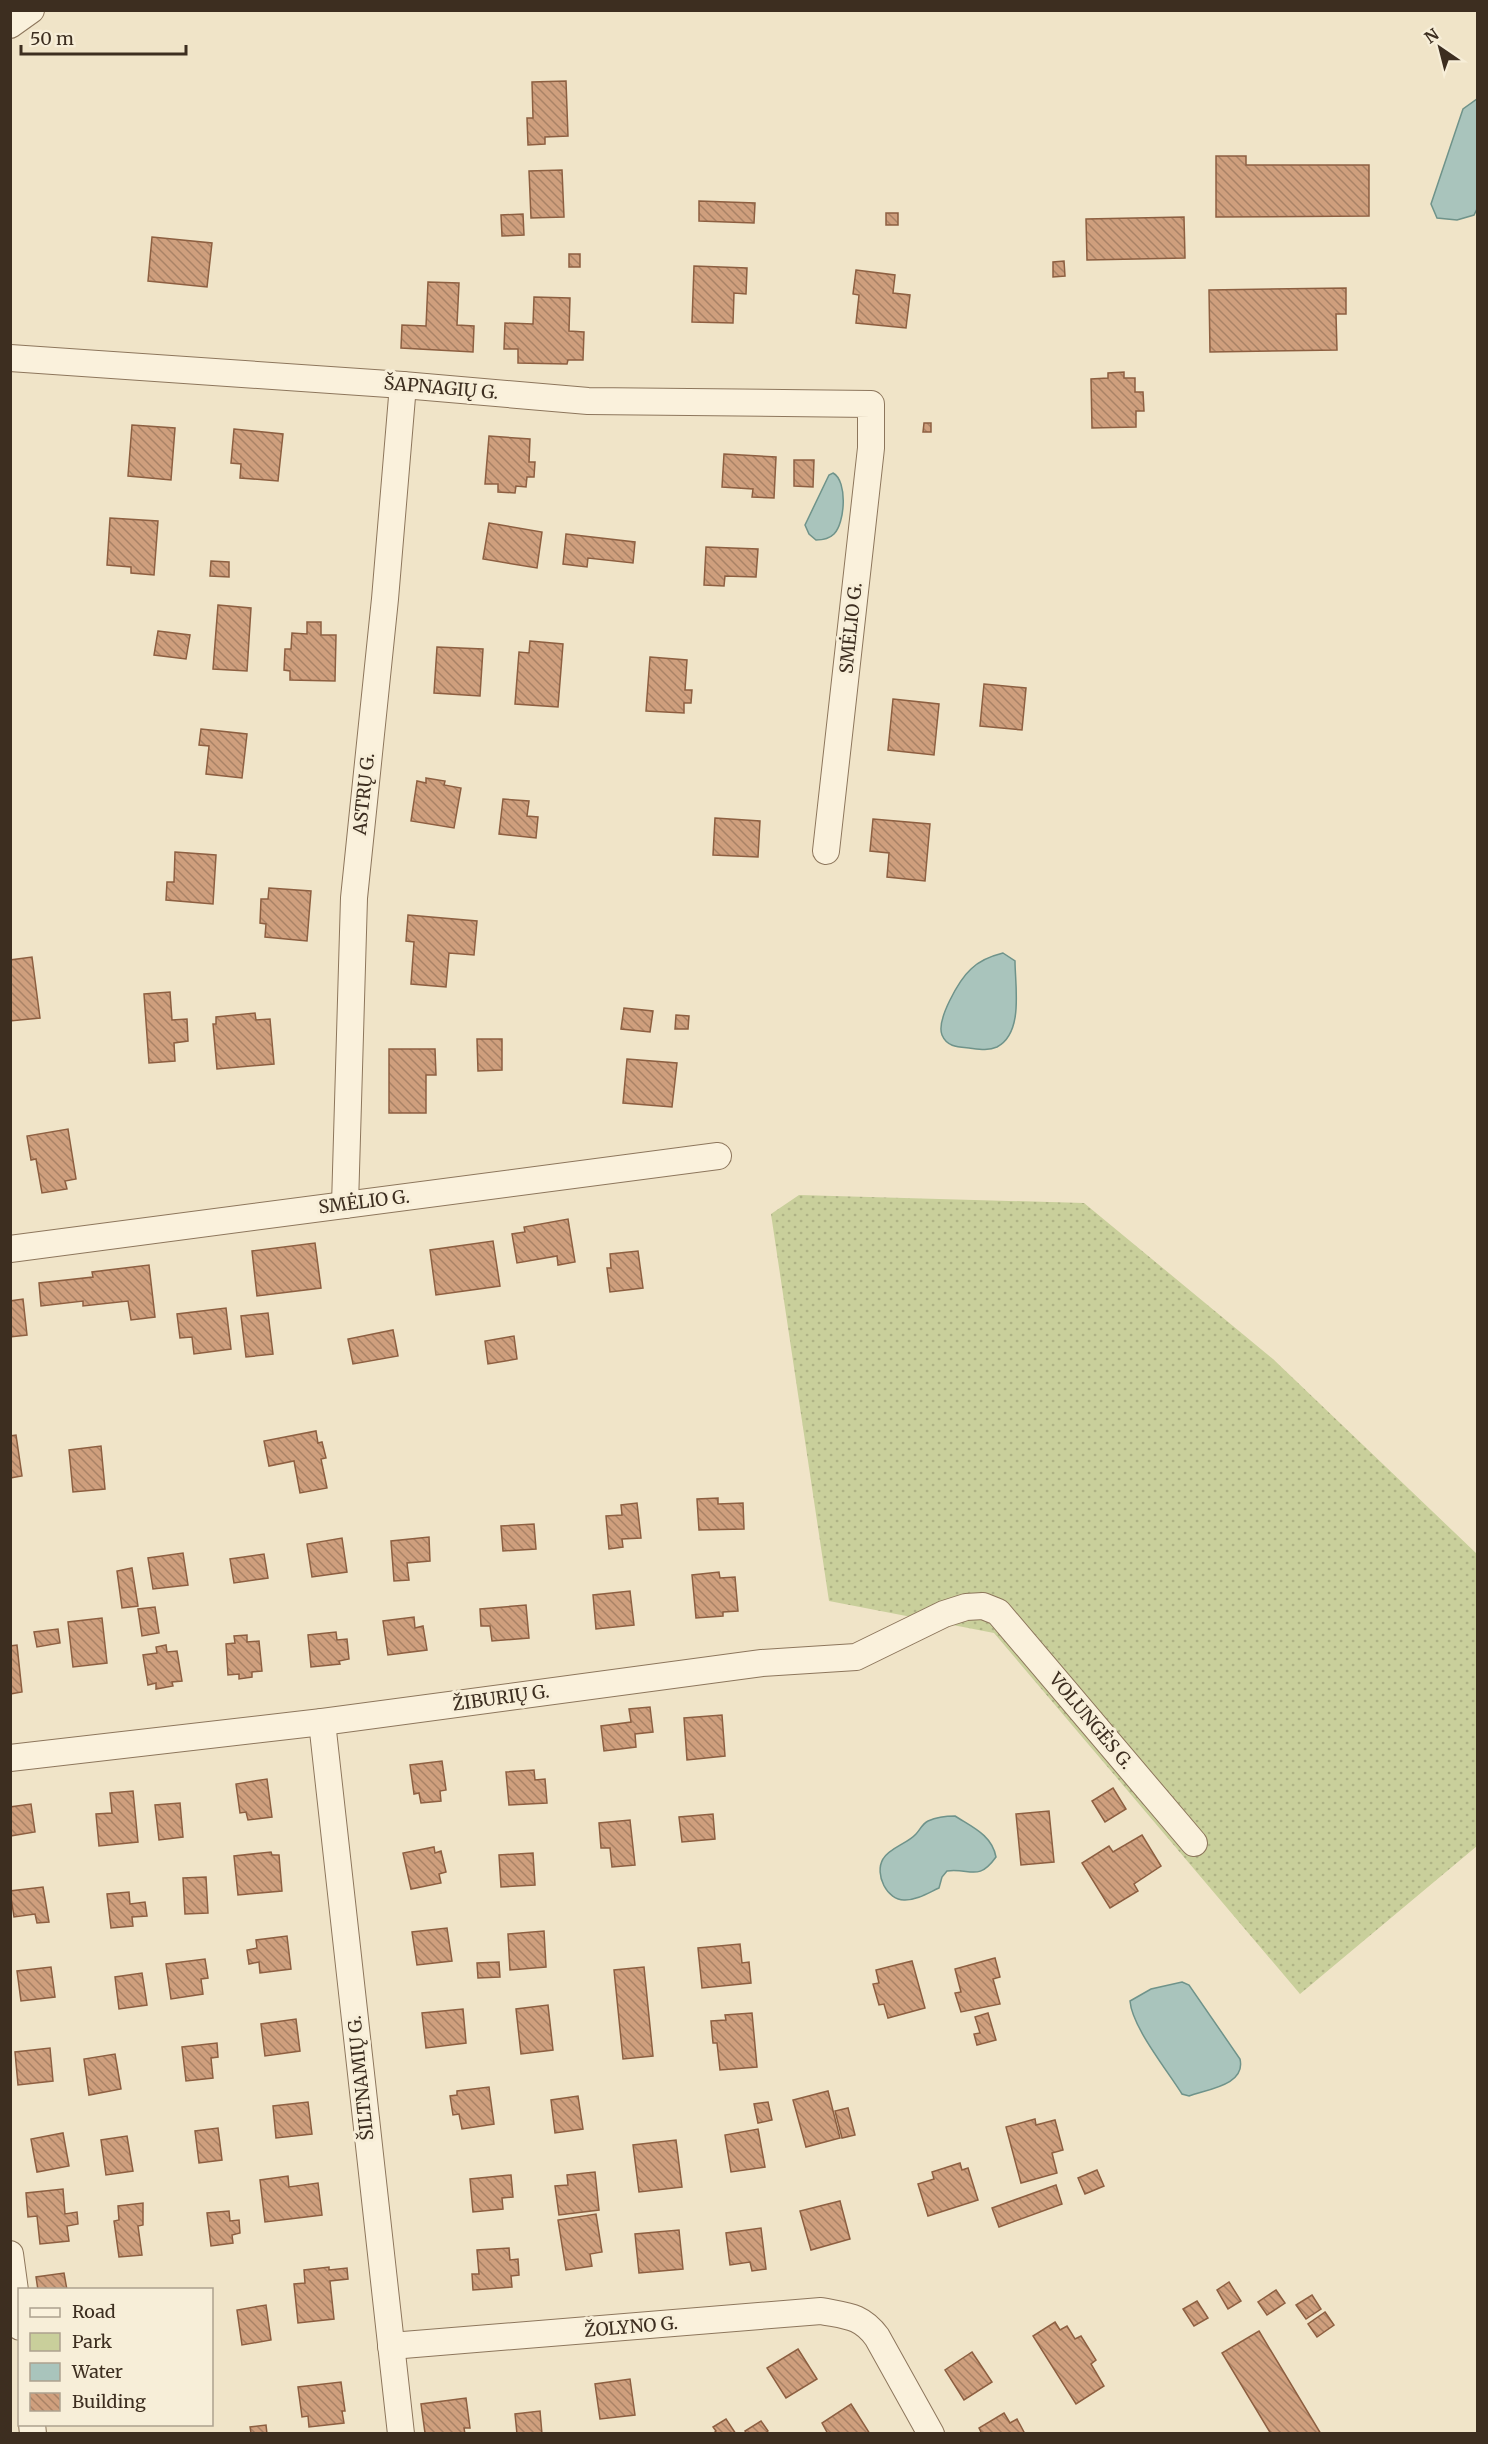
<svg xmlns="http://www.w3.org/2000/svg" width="1488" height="2444" viewBox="0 0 1488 2444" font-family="Merriweather,serif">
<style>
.green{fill:url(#green-dots)}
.water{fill:#a9c4bc;stroke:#6f938a;stroke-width:1.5}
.building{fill:url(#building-back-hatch);stroke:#8d5f41;stroke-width:1.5}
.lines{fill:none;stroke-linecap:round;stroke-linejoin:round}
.minor-casing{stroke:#8d765c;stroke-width:28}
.minor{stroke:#faf1dc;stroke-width:26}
.labels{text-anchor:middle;stroke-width:6;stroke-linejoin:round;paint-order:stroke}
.street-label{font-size:18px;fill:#3d2e20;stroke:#f7eed8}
</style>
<defs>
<pattern id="green-dots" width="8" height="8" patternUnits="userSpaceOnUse" patternTransform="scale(1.5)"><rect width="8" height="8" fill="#c9cf9b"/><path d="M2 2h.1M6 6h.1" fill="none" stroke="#aeb285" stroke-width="1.8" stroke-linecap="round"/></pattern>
<pattern id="building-back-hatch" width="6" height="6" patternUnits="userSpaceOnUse" patternTransform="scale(1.5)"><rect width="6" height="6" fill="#cf9f7d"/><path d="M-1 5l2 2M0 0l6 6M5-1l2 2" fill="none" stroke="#a98266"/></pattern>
</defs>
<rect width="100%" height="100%" fill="#f0e4c8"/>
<polygon class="green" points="799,1195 1084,1203 1273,1359 1477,1554 1477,1846 1300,1994 994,1633 829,1601 771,1214"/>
<g class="water">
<polygon points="1477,99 1477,209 1474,215 1457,220 1437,218 1431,204 1463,109"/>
<path d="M833,473c15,8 12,50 1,61 -5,5 -11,6 -18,6l-7,-6 -4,-9 24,-50z"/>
<path d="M1003,953l12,8c0,25 9,72 -18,86 -9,4 -19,2 -28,1 -11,-1 -22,-1 -27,-13 -6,-15 17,-55 29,-66 9,-9 20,-13 32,-16z"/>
<path d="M955,1816c17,11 37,19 41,41 -18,25 -25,11 -49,14l-5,6 -3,11c-11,5 -22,12 -34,12 -18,1 -31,-26 -22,-41 6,-11 24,-15 33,-25 4,-4 6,-10 12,-13 9,-4 17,-5 27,-5z"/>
<path d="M1182,1982l7,3 51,74c6,26 -32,30 -51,37l-7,-2c-15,-24 -50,-67 -52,-93l21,-12z"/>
</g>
<g class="building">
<polygon points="566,81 568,136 545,137 545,144 528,145 527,118 533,118 532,82"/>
<polygon points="1216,156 1246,156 1246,165 1369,165 1369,216 1216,217"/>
<polygon points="562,170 564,217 531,218 529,171"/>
<polygon points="699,201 755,203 754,223 699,221"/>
<rect x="886" y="213" width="12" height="12"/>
<polygon points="523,214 524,235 502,236 501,215"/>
<polygon points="1184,217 1185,258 1087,260 1086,219"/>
<polygon points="152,237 212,243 207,287 148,281"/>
<rect x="569" y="254" width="11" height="13"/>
<polygon points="1064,261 1065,276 1053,277 1053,262"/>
<polygon points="694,266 747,268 746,294 734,293 733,323 692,322"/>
<polygon points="856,270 895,275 893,293 910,295 906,328 856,323 859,295 853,294"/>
<polygon points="428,282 459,283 457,325 474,326 473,352 401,348 402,325 426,326"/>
<polygon points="1346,288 1346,314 1336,314 1337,350 1210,352 1209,290"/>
<polygon points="534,297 570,298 569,331 584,332 583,360 568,360 567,364 518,363 518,349 504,349 505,323 533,324"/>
<polygon points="1124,372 1124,378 1135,378 1135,392 1143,392 1144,411 1136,411 1136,427 1092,428 1091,379 1108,378 1108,373"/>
<polygon points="924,423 931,423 931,432 923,432"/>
<polygon points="132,425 175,428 171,480 128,476"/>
<polygon points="234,429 283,434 278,481 240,478 241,464 231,463"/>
<polygon points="489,436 530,439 529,462 535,462 534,477 527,477 526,487 516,486 515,493 498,492 498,484 485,484"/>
<polygon points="724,454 776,457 774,498 752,497 753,489 722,487"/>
<polygon points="794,460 814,460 813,487 794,486"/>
<polygon points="110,518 158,521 154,575 131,573 131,567 107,565"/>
<polygon points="489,523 542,532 537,568 483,559"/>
<polygon points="566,534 635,542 633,563 588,558 587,567 563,564"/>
<polygon points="706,547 758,549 756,577 725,576 724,586 704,585"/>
<polygon points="211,561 229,562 229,577 210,576"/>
<polygon points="218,605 251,608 247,671 213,669"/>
<polygon points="307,622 321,622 321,635 336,635 335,681 290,680 290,671 284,670 285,649 291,649 292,633 307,634"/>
<polygon points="158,631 190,635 186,659 154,655"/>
<polygon points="530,641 563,644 558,707 515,704 519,652 529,653"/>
<polygon points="437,647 483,649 480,696 434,693"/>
<polygon points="650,657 687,660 685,690 692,690 691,703 684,703 684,713 646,711"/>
<polygon points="984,684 1026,688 1022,730 980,726"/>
<polygon points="893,699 939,704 934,755 888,750"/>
<polygon points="201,729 247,734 242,778 206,774 209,746 199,745"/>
<polygon points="426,778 445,781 444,785 461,788 454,828 411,821 417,781 426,783"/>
<polygon points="503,799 529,801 527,816 538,817 536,838 499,834"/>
<polygon points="715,818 760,821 758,857 713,855"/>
<polygon points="873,819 930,824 925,881 887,877 889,853 870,851"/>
<polygon points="175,852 216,855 213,904 166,900 167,882 174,882"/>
<polygon points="269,888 311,891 307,941 265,937 266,924 260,923 261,899 268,899"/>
<polygon points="408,915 477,921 474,955 449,953 446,987 411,984 414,942 406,941"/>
<polygon points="32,957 40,1018 10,1021 10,960"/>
<polygon points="170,992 172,1020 187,1019 188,1041 174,1043 175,1061 149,1063 144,994"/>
<polygon points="624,1008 653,1011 650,1032 621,1029"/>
<polygon points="255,1013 256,1020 270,1019 274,1064 217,1069 213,1024 216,1024 216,1017"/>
<polygon points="676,1015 689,1016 688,1029 675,1029"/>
<polygon points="477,1039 502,1039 502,1070 478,1071"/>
<polygon points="389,1049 435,1049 436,1075 426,1075 426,1113 389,1113"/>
<polygon points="627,1059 677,1063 672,1107 623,1103"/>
<polygon points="68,1129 76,1179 65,1181 67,1189 42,1193 36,1159 31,1160 27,1136"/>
<polygon points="568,1219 575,1262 558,1265 557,1256 517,1263 512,1234 525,1232 524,1227"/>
<polygon points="493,1241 500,1286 436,1295 430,1250"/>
<polygon points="315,1243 321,1288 257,1296 252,1251"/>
<polygon points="638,1251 643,1288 610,1292 607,1268 611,1268 610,1254"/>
<polygon points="149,1265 155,1317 131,1320 128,1301 83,1306 83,1301 41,1306 39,1283 93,1277 92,1272"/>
<polygon points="23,1299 27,1335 10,1337 10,1301"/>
<polygon points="226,1308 231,1349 194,1354 192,1337 180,1338 177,1314"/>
<polygon points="268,1313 273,1354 246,1357 241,1316"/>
<polygon points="393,1330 398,1356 353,1364 348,1339"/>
<polygon points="514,1336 517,1359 488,1364 485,1341"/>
<polygon points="316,1431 318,1443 322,1442 326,1458 321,1459 327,1488 300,1493 294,1461 269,1466 264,1441"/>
<polygon points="16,1435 22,1476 10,1478 10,1436"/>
<polygon points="101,1446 105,1489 73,1492 69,1450"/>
<polygon points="718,1498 718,1504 743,1503 744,1529 699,1530 697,1499"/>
<polygon points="637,1503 641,1538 622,1539 623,1547 609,1549 606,1516 622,1515 621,1505"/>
<polygon points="534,1524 536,1549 503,1551 501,1526"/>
<polygon points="429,1537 430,1561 407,1563 409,1580 394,1581 391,1541"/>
<polygon points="342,1538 347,1572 312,1577 307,1544"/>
<polygon points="183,1553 188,1585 153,1589 148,1558"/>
<polygon points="264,1554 268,1578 234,1583 230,1559"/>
<polygon points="132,1568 138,1606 122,1608 117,1571"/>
<polygon points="719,1572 720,1578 735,1577 738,1611 723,1612 723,1616 696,1618 692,1575"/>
<polygon points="630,1591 634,1625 596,1629 593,1595"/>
<polygon points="526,1605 529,1638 492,1641 490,1626 481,1626 480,1609"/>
<polygon points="155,1607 159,1633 142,1636 138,1609"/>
<polygon points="414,1617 415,1628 423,1626 427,1650 388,1655 383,1621"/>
<polygon points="102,1618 107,1663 73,1667 68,1622"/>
<polygon points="58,1629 60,1643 37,1647 34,1632"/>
<polygon points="336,1632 337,1640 347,1639 349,1659 339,1661 340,1664 311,1667 308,1635"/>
<polygon points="247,1635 247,1642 259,1641 262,1671 252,1672 252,1677 239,1679 239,1674 228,1675 226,1644 235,1643 234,1636"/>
<polygon points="17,1645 22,1692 10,1694 10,1646"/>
<polygon points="166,1645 167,1652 177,1651 182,1681 172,1682 173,1686 156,1689 156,1683 148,1685 143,1655 157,1653 156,1647"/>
<polygon points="650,1707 653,1732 635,1734 636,1747 604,1751 601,1726 631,1722 629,1709"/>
<polygon points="722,1715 725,1756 687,1760 684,1718"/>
<polygon points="442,1761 446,1790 440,1791 441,1801 421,1803 419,1793 414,1794 410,1765"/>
<polygon points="534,1770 535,1780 545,1779 547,1803 509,1805 506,1772"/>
<polygon points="267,1779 272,1817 248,1820 246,1812 240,1813 236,1784"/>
<polygon points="1113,1788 1126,1809 1105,1822 1092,1801"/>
<polygon points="133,1791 138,1842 99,1846 96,1814 112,1813 110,1793"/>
<polygon points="180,1803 183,1837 159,1840 155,1805"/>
<polygon points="31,1804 35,1832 10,1836 10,1807"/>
<polygon points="1049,1811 1054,1862 1021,1865 1016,1814"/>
<polygon points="713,1814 715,1839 682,1842 679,1817"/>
<polygon points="630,1820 635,1865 612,1867 610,1848 601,1848 599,1823"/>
<polygon points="1142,1835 1161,1866 1134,1884 1138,1891 1110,1908 1082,1863 1109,1846 1113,1852"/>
<polygon points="434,1847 435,1853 441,1851 446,1872 439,1874 441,1883 411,1889 403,1853"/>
<polygon points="271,1852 272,1855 279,1855 282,1891 238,1895 234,1856"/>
<polygon points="533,1853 535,1885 501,1887 499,1855"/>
<polygon points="206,1877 208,1913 185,1914 183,1878"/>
<polygon points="43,1887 49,1922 37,1923 35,1914 14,1917 10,1891"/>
<polygon points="129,1892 130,1904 145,1902 147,1916 132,1917 133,1926 111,1928 107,1894"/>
<polygon points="447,1928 452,1961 417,1965 412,1932"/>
<polygon points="544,1931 546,1967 510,1970 508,1934"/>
<polygon points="287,1936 291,1969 260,1973 259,1962 249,1964 247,1950 257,1948 256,1940"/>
<polygon points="740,1944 742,1963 749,1962 751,1983 702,1988 698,1948"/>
<polygon points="995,1958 1000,1977 993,1979 1000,2004 961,2012 955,1993 961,1992 955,1969"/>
<polygon points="205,1959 208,1978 201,1979 203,1994 171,1999 166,1964"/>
<polygon points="912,1961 925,2008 888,2018 884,2004 879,2005 873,1984 879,1983 876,1970"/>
<polygon points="499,1962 500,1977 478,1978 477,1963"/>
<polygon points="51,1967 55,1997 21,2001 17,1971"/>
<polygon points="644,1967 653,2056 623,2059 614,1970"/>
<polygon points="142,1973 147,2005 119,2009 115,1977"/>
<polygon points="548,2005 553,2050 521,2054 516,2009"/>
<polygon points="463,2009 466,2043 426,2048 422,2013"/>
<polygon points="752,2013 757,2067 720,2070 717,2043 713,2043 711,2021 726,2020 725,2015"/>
<polygon points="988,2013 996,2040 977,2045 974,2034 980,2033 975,2017"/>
<polygon points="296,2019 300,2051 265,2056 261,2024"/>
<polygon points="217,2043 218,2057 211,2058 213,2078 186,2081 182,2047"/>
<polygon points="50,2048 53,2081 18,2085 15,2052"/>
<polygon points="115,2054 121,2089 89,2095 84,2059"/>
<polygon points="489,2087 494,2124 462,2129 459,2114 453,2115 450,2096 457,2095 457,2091"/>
<polygon points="828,2091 840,2138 806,2147 793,2100"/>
<polygon points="578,2096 583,2129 555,2133 551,2100"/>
<polygon points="308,2102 312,2134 276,2138 273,2106"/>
<polygon points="768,2102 772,2120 758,2123 754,2104"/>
<polygon points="848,2108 855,2135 842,2138 835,2111"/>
<polygon points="1035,2119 1036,2125 1055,2120 1063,2150 1052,2153 1057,2173 1021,2183 1006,2127"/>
<polygon points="218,2128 222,2160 199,2163 195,2131"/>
<polygon points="758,2129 765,2167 731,2172 725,2135"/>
<polygon points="63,2133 69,2166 37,2172 31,2139"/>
<polygon points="127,2136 133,2171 106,2175 101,2140"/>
<polygon points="676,2140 682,2187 639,2192 633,2145"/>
<polygon points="960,2163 962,2170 968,2168 978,2200 928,2216 918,2184 934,2179 932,2172"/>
<polygon points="1097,2170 1104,2186 1085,2194 1078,2178"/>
<polygon points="595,2172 599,2210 559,2215 555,2186 568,2185 567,2175"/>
<polygon points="511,2175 513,2197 502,2198 503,2209 473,2212 470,2179"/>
<polygon points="288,2176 289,2187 318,2183 322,2215 265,2222 260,2180"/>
<polygon points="1056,2185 1062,2204 999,2227 992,2208"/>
<polygon points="63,2189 65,2214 77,2212 78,2224 67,2226 69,2241 40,2244 37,2216 28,2217 26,2193"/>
<polygon points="840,2201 850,2239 811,2250 800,2211"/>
<polygon points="143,2203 143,2225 138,2226 142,2255 119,2257 114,2221 119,2220 118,2206"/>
<polygon points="229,2211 230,2221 239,2220 240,2233 232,2235 233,2243 211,2246 207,2213"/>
<polygon points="596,2214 602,2252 590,2254 592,2266 566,2270 558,2220"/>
<polygon points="761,2228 766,2269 752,2271 750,2262 730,2265 726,2233"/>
<polygon points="679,2230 683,2269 639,2273 635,2234"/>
<polygon points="509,2248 510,2260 518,2259 519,2275 511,2276 512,2287 473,2290 472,2274 479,2274 477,2250"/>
<polygon points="329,2267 329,2270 347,2268 348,2279 330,2281 334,2319 298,2323 294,2284 305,2283 304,2270"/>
<polygon points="64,2273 67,2290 38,2290 36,2277"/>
<polygon points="1229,2282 1241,2301 1228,2309 1217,2290"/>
<polygon points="1276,2290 1285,2303 1267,2315 1258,2302"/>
<polygon points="1312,2295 1321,2309 1306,2319 1296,2305"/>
<polygon points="1197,2301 1208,2318 1194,2326 1183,2309"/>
<polygon points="266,2305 271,2340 242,2345 237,2310"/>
<polygon points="1325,2312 1334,2325 1317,2337 1308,2324"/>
<polygon points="1055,2322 1060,2330 1067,2326 1075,2339 1081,2336 1096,2360 1091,2364 1104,2386 1076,2404 1033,2336"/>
<polygon points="1259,2331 1321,2434 1271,2434 1222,2353"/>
<polygon points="798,2349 817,2379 786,2398 767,2368"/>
<polygon points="972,2352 992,2382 964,2400 945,2370"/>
<polygon points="630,2379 635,2415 600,2419 595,2384"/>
<polygon points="341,2382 345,2411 342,2411 344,2423 309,2427 308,2416 302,2417 298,2387"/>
<polygon points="466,2398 470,2428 464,2428 465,2434 425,2433 421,2404"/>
<polygon points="851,2404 870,2434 828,2434 822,2423"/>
<polygon points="540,2411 542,2434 517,2434 515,2414"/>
<polygon points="1004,2413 1010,2423 1017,2419 1025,2434 982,2434 979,2428"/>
<polygon points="726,2419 736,2434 713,2434 716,2431 713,2427"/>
<polygon points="761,2421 768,2431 765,2434 747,2434 745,2431"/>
<polygon points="266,2425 267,2434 247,2434 251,2433 250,2427"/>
</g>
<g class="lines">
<g class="minor-casing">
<g id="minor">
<polyline points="10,25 31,10"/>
<polyline points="10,358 403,385 588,401 871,404 871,448 826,851"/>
<polyline points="345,1205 354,898 385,599 403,385"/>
<polyline points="10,1249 718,1156"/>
<polyline points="322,1722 401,2434"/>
<polyline points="10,1758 322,1722 762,1663 856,1657 944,1614 966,1607 983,1606 998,1612 1194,1843"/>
<polyline points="10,2254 20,2327"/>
<path d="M391,2346l430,-35c25,5 40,4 56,26l54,97"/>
<polyline points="32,2424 33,2434"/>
</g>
</g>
<use href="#minor" class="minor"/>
</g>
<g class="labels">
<g class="street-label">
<text transform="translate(441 388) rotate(5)" y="6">ŠAPNAGIŲ G.</text>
<text transform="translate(851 628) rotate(-84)" y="6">SMĖLIO G.</text>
<text transform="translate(364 794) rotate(-84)" y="6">ASTRŲ G.</text>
<text transform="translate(364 1202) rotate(-7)" y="6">SMĖLIO G.</text>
<text transform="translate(501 1698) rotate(-8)" y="6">ŽIBURIŲ G.</text>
<text transform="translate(1091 1721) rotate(50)" y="6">VOLUNGĖS G.</text>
<text transform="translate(361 2078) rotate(-96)" y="6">ŠILTNAMIŲ G.</text>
<text transform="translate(631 2327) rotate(-5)" y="6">ŽOLYNO G.</text>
</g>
</g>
<rect width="1488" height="2444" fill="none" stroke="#3d2e20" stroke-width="24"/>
<rect x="18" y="2288" width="195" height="138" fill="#f7eed8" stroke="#ada18e" stroke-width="1.5"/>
<rect x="30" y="2308" width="30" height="9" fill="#faf1dc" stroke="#ada18e" stroke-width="1.5"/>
<text x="72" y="2318" font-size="18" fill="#3d2e20">Road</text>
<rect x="30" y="2333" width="30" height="18" fill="#c9cf9b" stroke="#ada18e" stroke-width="1.5"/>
<text x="72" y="2348" font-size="18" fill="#3d2e20">Park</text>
<rect x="30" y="2363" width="30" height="18" fill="#a9c4bc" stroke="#ada18e" stroke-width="1.5"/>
<text x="72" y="2378" font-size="18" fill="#3d2e20">Water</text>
<rect x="30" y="2393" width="30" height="18" fill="url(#building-back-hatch)" stroke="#ada18e" stroke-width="1.5"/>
<text x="72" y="2408" font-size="18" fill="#3d2e20">Building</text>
<g transform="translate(1440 48) rotate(325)" stroke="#f7eed8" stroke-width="4.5" paint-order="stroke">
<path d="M0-4.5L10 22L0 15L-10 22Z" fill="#3d2e20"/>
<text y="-9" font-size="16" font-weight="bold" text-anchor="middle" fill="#3d2e20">N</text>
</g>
<path d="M21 45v9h165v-9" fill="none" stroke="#3d2e20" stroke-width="3"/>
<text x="30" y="45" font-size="18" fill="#3d2e20" stroke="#f7eed8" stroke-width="4.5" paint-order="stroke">50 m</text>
</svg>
